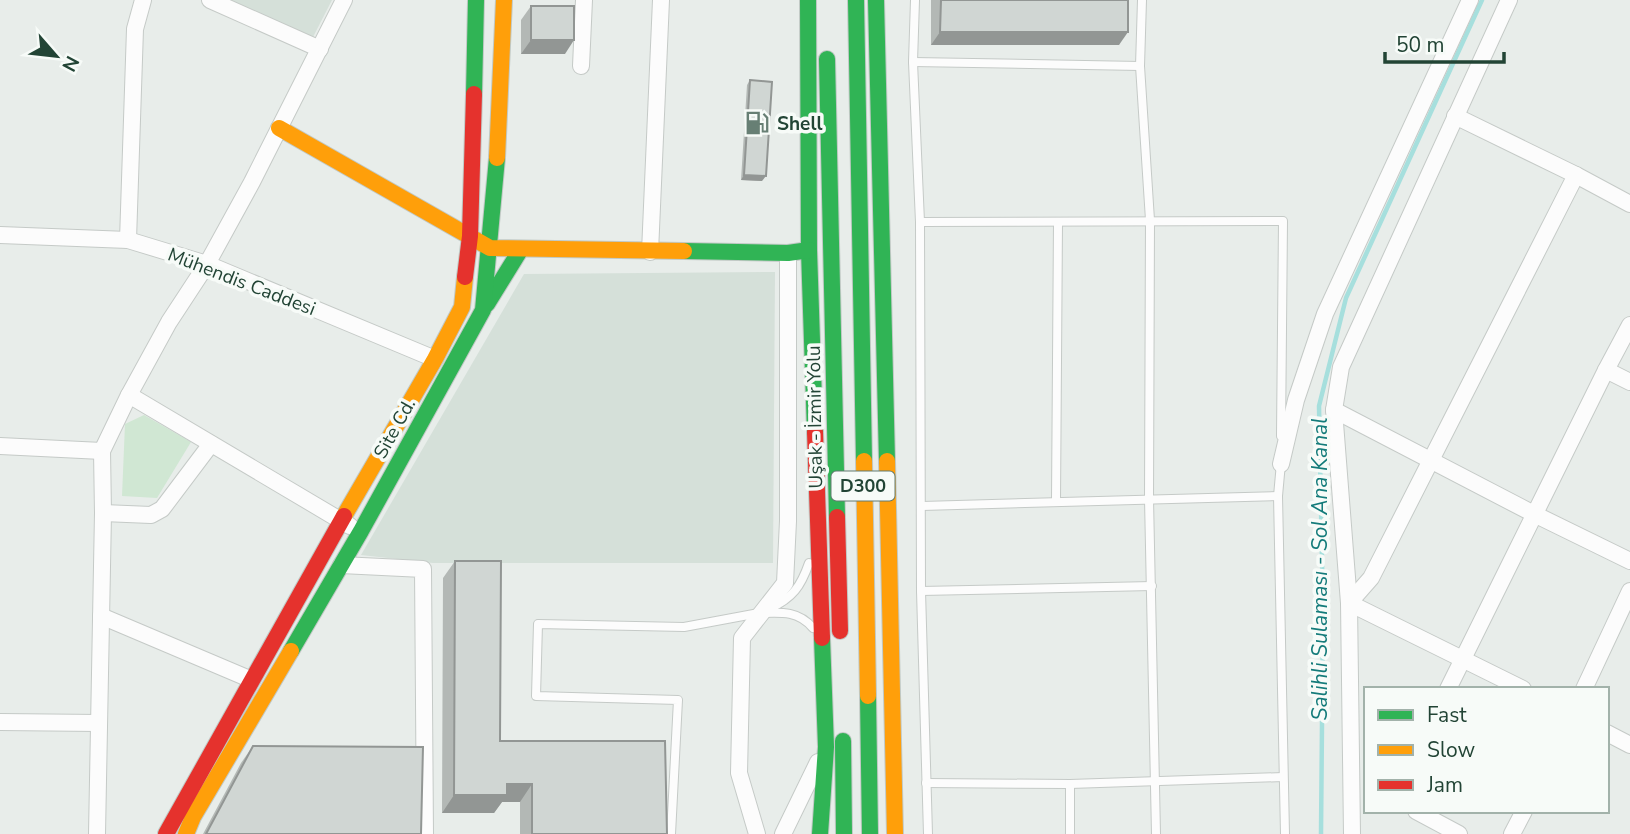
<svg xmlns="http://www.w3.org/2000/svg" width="1630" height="834" viewBox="0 0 1630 834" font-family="'Nunito Sans',sans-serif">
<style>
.built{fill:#d5e0d9}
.green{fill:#d0e7d3}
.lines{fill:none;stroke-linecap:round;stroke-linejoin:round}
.stream{stroke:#a6dfdd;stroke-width:4.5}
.lane-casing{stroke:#c5cac7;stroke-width:10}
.street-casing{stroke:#c5cac7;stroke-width:18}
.fast-casing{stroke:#c1c9c5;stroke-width:18}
.slow-casing{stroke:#c1c9c5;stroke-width:18}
.jam-casing{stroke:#c1c9c5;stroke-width:18}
.lane{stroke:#fcfcfc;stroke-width:8}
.street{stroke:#fcfcfc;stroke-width:16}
.fast{stroke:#30b455;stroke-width:16}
.slow{stroke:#ff9f0a;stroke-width:16}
.jam{stroke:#e5322d;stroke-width:16}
.wall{fill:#b3b8b5}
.shaded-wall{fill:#929694}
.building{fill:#d0d6d3;stroke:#929694;stroke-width:2}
.labels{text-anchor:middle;stroke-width:7;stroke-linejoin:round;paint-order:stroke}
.shield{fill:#f7fbf8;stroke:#627b70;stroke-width:2}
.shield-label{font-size:18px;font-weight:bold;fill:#224435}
.poi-label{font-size:19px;font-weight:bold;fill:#224435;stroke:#f7fbf8;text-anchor:start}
.street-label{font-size:19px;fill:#224435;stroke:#f7fbf8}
.water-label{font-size:21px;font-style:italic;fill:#147b7a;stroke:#f7fbf8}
</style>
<rect width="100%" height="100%" fill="#e8edea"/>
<g class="built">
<polygon points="227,0 332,0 312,39"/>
<polygon points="775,272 773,563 433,563 361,555 524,274"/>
</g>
<polygon class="green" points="144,415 191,442 157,498 122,496 125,424"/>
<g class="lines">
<polyline class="stream" points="1321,834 1323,612 1319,406 1346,298 1482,0"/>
<g class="lane-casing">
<g id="lane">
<polyline points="915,0 913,62 920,222 921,591 928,834"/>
<polyline points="1142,0 1140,66 1150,220 1149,499 1156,834"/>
<polyline points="913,62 1140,66"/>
<polyline points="920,222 1283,221 1281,436"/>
<polyline points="1281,463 1278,496 1285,834"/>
<polyline points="1056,501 1058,222"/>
<polyline points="922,506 1278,496"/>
<polyline points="921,591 1152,586"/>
<path d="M769,609c24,-11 32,-23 40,-46"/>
<path d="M761,613c21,-1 38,-2 52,15"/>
<polyline points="926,783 1070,784 1283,777"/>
<polyline points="1070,784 1070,834"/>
<polyline points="671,834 678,700 536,696 538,624 684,627 759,613"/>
</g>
</g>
<g class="street-casing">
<g id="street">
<polyline points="210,0 320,49"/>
<polyline points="581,66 584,0"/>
<polyline points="1455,116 1576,175 1630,204"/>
<polyline points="0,235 128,240 207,264 435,359"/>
<polyline points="128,240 135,29 143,0"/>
<polyline points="650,252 661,0"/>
<polyline points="1606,370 1630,382"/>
<polyline points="129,395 350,526"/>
<polyline points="1334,410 1534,514 1630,561"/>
<polyline points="0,446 102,451"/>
<polyline points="1281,464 1296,400 1325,314 1470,0"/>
<polyline points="103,513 151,515 162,509 211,444"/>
<polyline points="341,565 423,569 425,834"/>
<polyline points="101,616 252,680"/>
<polyline points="1448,689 1606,370 1630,325"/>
<polyline points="1523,689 1349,603 1371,578 1576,175"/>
<polyline points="1584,689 1630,591"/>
<polyline points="0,722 99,723"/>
<polyline points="1607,733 1630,745"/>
<polyline points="1416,811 1459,834"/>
<polyline points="97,834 103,513 102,451 129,395 169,322 207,264 252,182 344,0"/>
<polyline points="757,834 739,773 742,638 785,583 788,521 788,253"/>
<polyline points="783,834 818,762"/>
<polyline points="1352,834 1349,603 1334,410 1341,367 1509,0"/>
<polyline points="1512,834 1524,811"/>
</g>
</g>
<g class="fast-casing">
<g id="fast">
<polyline points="808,0 809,250 815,432"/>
<polyline points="856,0 864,461"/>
<polyline points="876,0 887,461"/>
<polyline points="827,59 837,517"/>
<polyline points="474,94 476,0"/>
<polyline points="684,251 788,253 809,250"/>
<polyline points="487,304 521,249"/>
<polyline points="291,651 361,531 483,310 497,158"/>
<polyline points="868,696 870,834"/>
<polyline points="843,741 844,834"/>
<polyline points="820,834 826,747 822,638"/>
</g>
</g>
<g class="slow-casing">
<g id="slow">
<polyline points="279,128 490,248 684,251"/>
<polyline points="497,158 504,0"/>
<polyline points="864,461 868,696"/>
<polyline points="887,461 895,834"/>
<polyline points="344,516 435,359 462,307 465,277"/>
<polyline points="186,834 193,817 291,651"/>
</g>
</g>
<g class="jam-casing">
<g id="jam">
<polyline points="465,277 470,236 474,94"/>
<polyline points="815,432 822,638"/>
<polyline points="837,517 840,631"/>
<polyline points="166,834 344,516"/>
</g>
</g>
<use href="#lane" class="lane"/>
<use href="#street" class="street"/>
<use href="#fast" class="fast"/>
<use href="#slow" class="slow"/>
<use href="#jam" class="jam"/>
</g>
<g class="wall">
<polygon points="931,0 1128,0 1119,45 931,45"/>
<polygon points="531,6 565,54 521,54 521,20"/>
<polygon points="750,80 762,181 741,180 747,85"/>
<polygon points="455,561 500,741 667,834 520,834 520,802 502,802 494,813 442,813 443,578"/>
<polygon points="253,746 421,834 203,834 241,763"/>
</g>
<g class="shaded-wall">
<polygon points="940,32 1128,32 1119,45 931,45"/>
<polygon points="531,40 574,40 565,54 521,54"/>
<polygon points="744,175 766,176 762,181 741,180"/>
<polygon points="507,784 532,784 520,802 502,802 494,813 442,813 454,795"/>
</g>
<g class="building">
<polygon points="941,0 1128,0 1128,32 940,32"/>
<rect x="531" y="6" width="43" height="34"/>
<polygon points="750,80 772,82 766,176 744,175"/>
<polygon points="455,561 501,561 500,741 665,741 667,834 532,834 532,784 507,784 507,795 454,795"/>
<polygon points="253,746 423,747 421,834 206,834"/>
</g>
<defs>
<g id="fuel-bare" transform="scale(1.89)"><path d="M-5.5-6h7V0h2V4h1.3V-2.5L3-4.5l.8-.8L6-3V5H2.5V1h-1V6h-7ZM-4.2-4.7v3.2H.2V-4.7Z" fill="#677f74" stroke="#f7fbf8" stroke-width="2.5" paint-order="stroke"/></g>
</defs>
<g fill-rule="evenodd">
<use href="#fuel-bare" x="757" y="123"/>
</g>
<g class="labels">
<rect class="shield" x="831.5" y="471.5" width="63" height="29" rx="5"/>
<g class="shield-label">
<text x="863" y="492">D300</text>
</g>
<g class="poi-label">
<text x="777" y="130">Shell</text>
</g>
<g class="street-label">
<text transform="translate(242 281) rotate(21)" y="7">Mühendis Caddesi</text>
<text transform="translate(814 417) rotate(-91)" y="7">Uşak - İzmir Yolu</text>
<text transform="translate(394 428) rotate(-61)" y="7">Site Cd.</text>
</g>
<g class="water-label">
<text transform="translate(1320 569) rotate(-90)" y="7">Salihli Sulaması - Sol Ana Kanal</text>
</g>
</g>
<rect x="1364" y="687" width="245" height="126" fill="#f7fbf8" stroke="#a2b2aa" stroke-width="2"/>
<rect x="1378" y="710" width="35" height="10" fill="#30b455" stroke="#a2b2aa" stroke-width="2"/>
<text x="1427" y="722" font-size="21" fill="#224435">Fast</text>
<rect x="1378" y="745" width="35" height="10" fill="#ff9f0a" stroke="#a2b2aa" stroke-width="2"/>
<text x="1427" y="757" font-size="21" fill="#224435">Slow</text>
<rect x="1378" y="780" width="35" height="10" fill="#e5322d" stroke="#a2b2aa" stroke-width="2"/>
<text x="1427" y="792" font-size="21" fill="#224435">Jam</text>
<g transform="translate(56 56) rotate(118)" stroke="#f7fbf8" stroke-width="5" paint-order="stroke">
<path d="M0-5L12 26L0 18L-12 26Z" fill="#224435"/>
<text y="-10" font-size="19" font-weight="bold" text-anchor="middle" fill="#224435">N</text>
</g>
<path d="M1385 52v10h119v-10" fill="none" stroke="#224435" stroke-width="3.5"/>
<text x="1396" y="52" font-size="21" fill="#224435" stroke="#f7fbf8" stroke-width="5" paint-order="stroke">50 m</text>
</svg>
